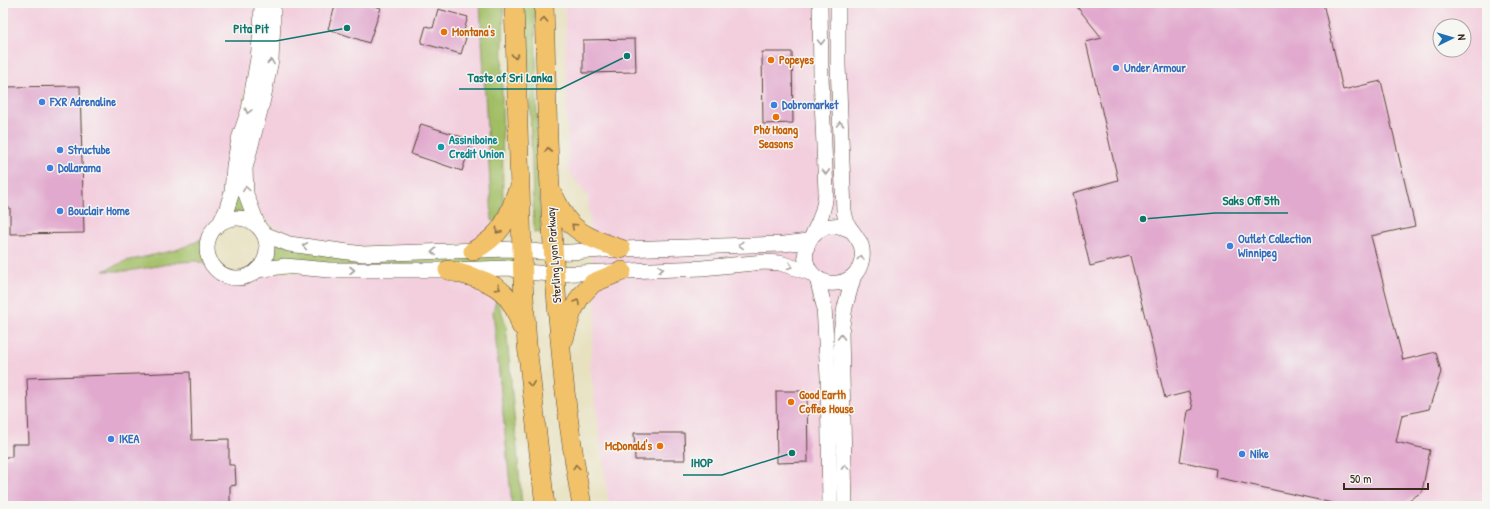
<svg xmlns="http://www.w3.org/2000/svg" width="1490" height="509" viewBox="0 0 1490 509" font-family="'Patrick Hand',sans-serif">
<style>
.built{fill:#f3cfde;fill-rule:evenodd}
.green{fill:#a2be65;stroke:#6e7442}
.building{fill:#e1a9cd}
.lines{fill:none;stroke-linecap:round;stroke-linejoin:round}
.minor-casing{stroke:#554536;stroke-width:16}
.major-casing{stroke:#554536;stroke-width:20}
.minor{stroke:#fff;stroke-width:15}
.major{stroke:#f2c26a;stroke-width:19}
.oneway{stroke:#8d6e40}
.oneway2{stroke:#a79f9a}
.food-dot{fill:#e8710a;stroke:#f6f6f2;stroke-width:1.5}
.shop-dot{fill:#3f7fe0;stroke:#f6f6f2;stroke-width:1.5}
.culture-dot{fill:#0f9aa8;stroke:#f6f6f2;stroke-width:1.5}
.labels{text-anchor:middle;stroke-width:3;stroke-linejoin:round;paint-order:stroke}
.food-label{font-size:12px;font-weight:bold;fill:#c56008;stroke:#f6f6f2;text-anchor:start}
.shop-label{font-size:12px;font-weight:bold;fill:#366cbe;stroke:#f6f6f2;text-anchor:start}
.culture-label{font-size:12px;font-weight:bold;fill:#0d838f;stroke:#f6f6f2;text-anchor:start}
.street-label{font-size:12px;fill:#3b2a1e;stroke:#f6f6f2}
.leader{fill:none;stroke:#0f766e;stroke-width:1.5}
.callout-dot{fill:#0f766e;stroke:#f6f6f2;stroke-width:1.5}
.callout-label{font-size:13px;text-anchor:middle;font-weight:bold;fill:#0f766e;stroke:#f6f6f2;stroke-width:3;stroke-linejoin:round;paint-order:stroke}
</style>
<rect width="100%" height="100%" fill="#f6f6f2"/>
<filter id="ink" filterUnits="userSpaceOnUse"><feTurbulence type="fractalNoise" baseFrequency=".025" numOctaves="2"/><feDisplacementMap in="SourceGraphic" scale="8" xChannelSelector="R" yChannelSelector="G"/><feConvolveMatrix kernelMatrix="1 2 1 2 8 2 1 2 1" color-interpolation-filters="sRGB"/></filter>
<filter id="wash" filterUnits="userSpaceOnUse"><feTurbulence type="fractalNoise" baseFrequency=".012" numOctaves="4" result="noise"/><feDisplacementMap in="SourceGraphic" scale="16" xChannelSelector="R" yChannelSelector="G"/><feGaussianBlur stdDeviation="0.9" result="paint"/><feColorMatrix in="noise" values="0 0 0 0 0 0 0 0 0 0 0 0 0 0 0 0 0 1.4 0 .05"/><feComposite in="paint" operator="in"/></filter>
<g filter="url(#wash)">
<rect width="100%" height="100%" fill="#e7e1bf"/>
<g class="built">
<polygon points="3,3 262,3 220,223 213,231 196,242 176,250 126,261 196,261 214,267 221,273 230,277 239,278 252,274 448,270 504,292 493,311 512,506 3,506"/>
<polygon points="276,3 480,3 492,220 491,229 479,241 442,246 398,247 351,246 288,236 270,224 256,208 249,184"/>
<path d="M565,3h922v503h-878l-19,-141 6,-49 -8,-118 -20,-28zM1440,26h24v24h-24z"/>
</g>
<g class="green">
<polygon points="480,3 504,3 502,81 503,205 496,225 492,220"/>
<polygon points="521,3 535,3 538,174 541,233 534,232 529,72"/>
<polygon points="237,186 246,212 231,213"/>
<path d="M213,231c-7,13 -6,23 1,36l-18,-6 -15,1 -53,9h-25l23,-10 50,-11 20,-8z"/>
<polygon points="266,239 363,254 509,249 522,272 263,263 267,250"/>
<polygon points="497,298 506,325 522,506 512,506 493,311"/>
</g>
<g id="blocks">
<g class="building">
<polygon points="336,3 365,3 381,8 369,43 328,29"/>
<polygon points="1074,3 1323,3 1343,90 1381,81 1415,226 1371,236 1403,360 1436,352 1441,372 1429,409 1402,415 1396,442 1430,450 1422,492 1399,506 1346,506 1215,477 1216,469 1180,461 1188,411 1193,409 1189,392 1165,398 1130,256 1090,266 1073,193 1118,180 1086,42 1102,38"/>
<polygon points="438,9 468,17 462,37 466,38 461,54 421,43 426,26 433,28"/>
<polygon points="635,39 636,72 583,73 583,40"/>
<polygon points="762,52 792,52 793,123 763,124"/>
<polygon points="80,86 84,233 10,234 10,208 3,208 3,87"/>
<polygon points="421,124 472,140 462,171 411,154"/>
<polygon points="190,372 192,440 229,439 229,465 235,465 236,485 230,486 230,506 3,506 3,457 12,457 12,444 29,444 27,378"/>
<polygon points="776,391 807,391 808,462 777,463"/>
<polygon points="634,433 684,433 685,460 635,460"/>
</g>
</g>
</g>
<g filter="url(#ink)">
<use href="#blocks" fill-opacity="0" stroke="#554536" stroke-width="1"/>
<g class="lines">
<g class="minor-casing">
<g id="minor">
<path d="M838,3v62l6,146c1,5 2,10 4,14 3,5 6,8 9,13 9,11 6,30 -5,39 -7,5 -15,7 -23,6 -43,-9 -22,-76 23,-52"/>
<circle cx="237" cy="248" r="30"/>
<polyline points="220,223 226,211 232,192 234,166 239,139 249,110 258,58 261,31 262,3"/>
<polyline points="258,226 246,194 245,168 263,99 271,60 273,23 273,3"/>
<polyline points="264,234 289,244 363,254 509,249 553,253 621,249 784,244 808,241"/>
<path d="M813,234c7,-13 12,-27 13,-42l-5,-116 -1,-73"/>
<polyline points="257,270 285,266 329,270 448,270 510,268 522,272 554,274 702,268 764,262 780,263 811,273"/>
<polyline points="817,278 824,306 828,377 830,506"/>
<polyline points="845,506 841,332 845,307 854,275"/>
</g>
</g>
<g class="major-casing">
<g id="major">
<polyline points="514,3 523,281 527,345 545,506"/>
<path d="M544,3c3,116 6,232 17,347 4,52 12,105 21,156"/>
<path d="M552,193c5,8 9,18 14,25 13,18 35,24 55,31"/>
<path d="M473,251c27,-15 34,-28 43,-57"/>
<path d="M448,270c38,11 61,13 73,56"/>
<polyline points="564,339 572,312 580,297 593,283 622,271"/>
</g>
</g>
<use href="#minor" class="minor"/>
<use href="#major" class="major"/>
</g>
<defs><path id="oneway-chevron" d="M-2-3.5L2.5 0L-2 3.5" fill="none" stroke-width="1.6" stroke-linecap="round" stroke-linejoin="round"/></defs>
<g class="oneway">
<use href="#oneway-chevron" transform="translate(544 20) rotate(-92)"/>
<use href="#oneway-chevron" transform="translate(515 56) rotate(88)"/>
<use href="#oneway-chevron" transform="translate(548 150) rotate(-92)"/>
<use href="#oneway-chevron" transform="translate(574 226) rotate(-138)"/>
<use href="#oneway-chevron" transform="translate(498 231) rotate(129)"/>
<use href="#oneway-chevron" transform="translate(498 288) rotate(32)"/>
<use href="#oneway-chevron" transform="translate(577 302) rotate(-60)"/>
<use href="#oneway-chevron" transform="translate(531 384) rotate(84)"/>
<use href="#oneway-chevron" transform="translate(576 467) rotate(-98)"/>
</g>
<g class="oneway2">
<use href="#oneway-chevron" transform="translate(821 42) rotate(89)"/>
<use href="#oneway-chevron" transform="translate(271 62) rotate(-81)"/>
<use href="#oneway-chevron" transform="translate(248 111) rotate(105)"/>
<use href="#oneway-chevron" transform="translate(840 124) rotate(-92)"/>
<use href="#oneway-chevron" transform="translate(826 172) rotate(87)"/>
<use href="#oneway-chevron" transform="translate(246 189) rotate(-98)"/>
<use href="#oneway-chevron" transform="translate(741 245) rotate(178)"/>
<use href="#oneway-chevron" transform="translate(305 246) rotate(-172)"/>
<use href="#oneway-chevron" transform="translate(434 252) rotate(178)"/>
<use href="#oneway-chevron" transform="translate(861 258) rotate(-83)"/>
<use href="#oneway-chevron" transform="translate(790 266) rotate(17)"/>
<use href="#oneway-chevron" transform="translate(661 269) rotate(-2)"/>
<use href="#oneway-chevron" transform="translate(352 270)"/>
<use href="#oneway-chevron" transform="translate(841 337) rotate(-89)"/>
<use href="#oneway-chevron" transform="translate(845 467) rotate(-91)"/>
</g>
</g>
<g class="food-dot">
<circle cx="444" cy="32" r="4"/>
<circle cx="771" cy="60" r="4"/>
<circle cx="776" cy="117" r="4"/>
<circle cx="791" cy="402" r="4"/>
<circle cx="660" cy="446" r="4"/>
</g>
<g class="shop-dot">
<circle cx="1116" cy="68" r="4"/>
<circle cx="42" cy="102" r="4"/>
<circle cx="774" cy="105" r="4"/>
<circle cx="60" cy="150" r="4"/>
<circle cx="50" cy="168" r="4"/>
<circle cx="60" cy="211" r="4"/>
<circle cx="1230" cy="246" r="4"/>
<circle cx="111" cy="439" r="4"/>
<circle cx="1242" cy="454" r="4"/>
</g>
<circle class="culture-dot" cx="441" cy="147" r="4"/>
<g class="labels">
<g class="food-label">
<text x="452" y="36">Montana's</text>
<text x="779" y="64">Popeyes</text>
<text x="776" y="134" text-anchor="middle">Phở Hoang<tspan x="776" dy="14">Seasons</tspan></text>
<text x="799" y="399">Good Earth<tspan x="799" dy="14">Coffee House</tspan></text>
<text x="652" y="450" text-anchor="end">McDonald's</text>
</g>
<g class="shop-label">
<text x="1124" y="72">Under Armour</text>
<text x="50" y="106">FXR Adrenaline</text>
<text x="782" y="109">Dobromarket</text>
<text x="68" y="154">Structube</text>
<text x="58" y="172">Dollarama</text>
<text x="68" y="215">Bouclair Home</text>
<text x="1238" y="243">Outlet Collection<tspan x="1238" dy="14">Winnipeg</tspan></text>
<text x="119" y="443">IKEA</text>
<text x="1250" y="458">Nike</text>
</g>
<g class="culture-label">
<text x="449" y="144">Assiniboine<tspan x="449" dy="14">Credit Union</tspan></text>
</g>
<g class="street-label">
<text transform="translate(554 255) rotate(-94)" y="4">Sterling Lyon Parkway</text>
</g>
</g>
<path class="leader" d="M347 28L276 41H225M627 56L560 89H459M1143 219L1215 213H1288M792 453L722 475H683"/>
<g class="callout-dot">
<circle cx="347" cy="28" r="4"/>
<circle cx="627" cy="56" r="4"/>
<circle cx="1143" cy="219" r="4"/>
<circle cx="792" cy="453" r="4"/>
</g>
<g class="callout-label">
<text x="251" y="33">Pita Pit</text>
<text x="510" y="82">Taste of Sri Lanka</text>
<text x="1251" y="205">Saks Off 5th</text>
<text x="702" y="467">IHOP</text>
</g>
<rect width="1490" height="509" fill="none" stroke="#f6f6f2" stroke-width="16"/>
<g transform="translate(1452 38) rotate(85)"><circle r="19" fill="#f6f6f2" stroke="#aba49d"/>
<path d="M0-3L7 15L0 10L-7 15Z" fill="#1f6fb2"/>
<text y="-6" font-size="11" font-weight="bold" text-anchor="middle" fill="#3b2a1e">N</text>
</g>
<path d="M1344 483v6h84v-6" fill="none" stroke="#3b2a1e" stroke-width="2"/>
<text x="1350" y="483" font-size="12" fill="#3b2a1e" stroke="#f6f6f2" stroke-width="3" paint-order="stroke">50 m</text>
</svg>
